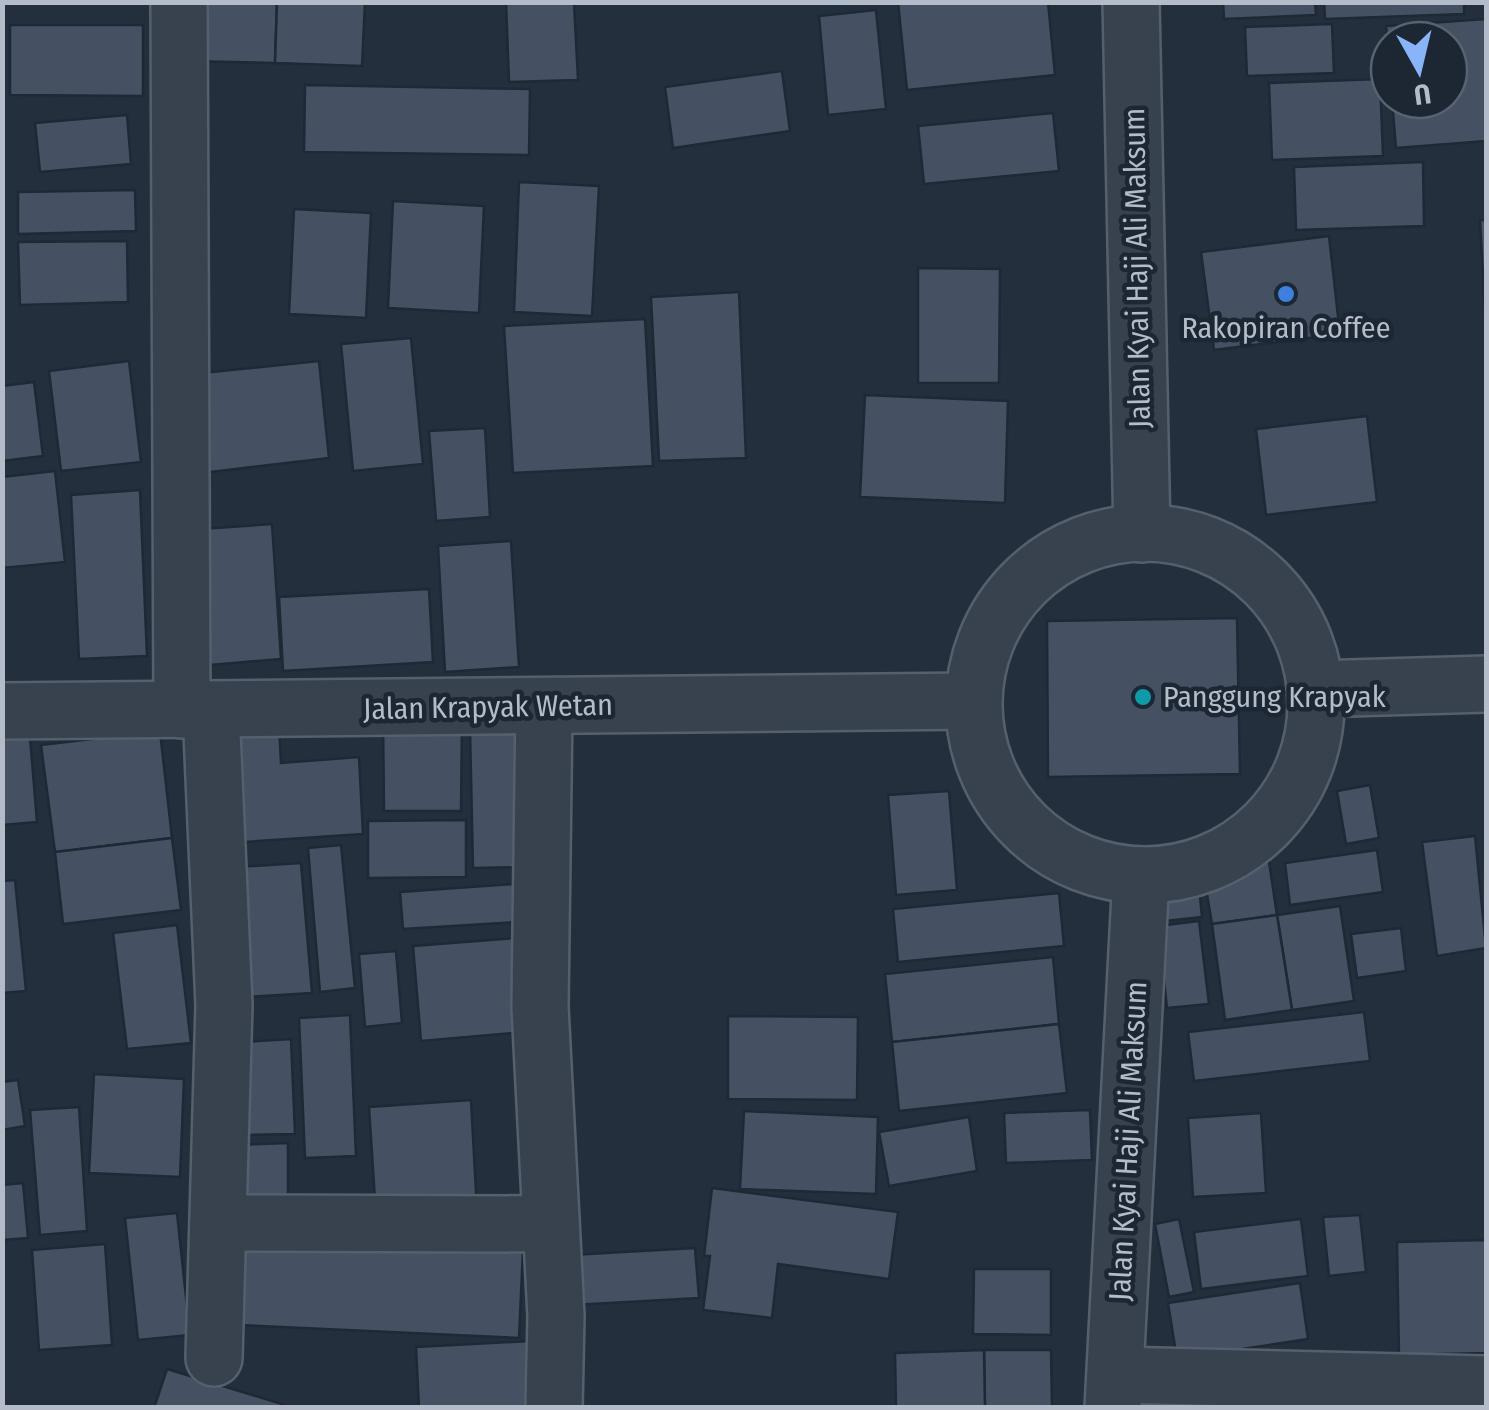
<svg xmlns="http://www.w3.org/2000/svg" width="1489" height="1410" viewBox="0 0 1489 1410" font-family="'Fira Sans Condensed',sans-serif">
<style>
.building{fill:#455162;stroke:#1f2835;stroke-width:2.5}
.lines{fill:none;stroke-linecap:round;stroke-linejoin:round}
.minor-casing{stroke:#565f6c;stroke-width:60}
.minor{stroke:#38414e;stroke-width:55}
.shop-dot{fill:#3f7fe0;stroke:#1d2633;stroke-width:4}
.culture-dot{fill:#0f9aa8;stroke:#1d2633;stroke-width:4}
.labels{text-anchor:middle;stroke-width:9;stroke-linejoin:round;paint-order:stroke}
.street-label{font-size:30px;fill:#b4bcc9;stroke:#1d2633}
.poi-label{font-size:30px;fill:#b4bcc9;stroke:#1d2633}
</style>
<rect width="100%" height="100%" fill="#242f3e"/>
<g class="building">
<polygon points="187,2 277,2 275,63 186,61"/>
<polygon points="277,2 365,2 362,66 275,63"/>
<polygon points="506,2 574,2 578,80 509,82"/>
<polygon points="898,2 1048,2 1055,75 907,90"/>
<polygon points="1223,2 1315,2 1316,15 1224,19"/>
<polygon points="1324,2 1464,2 1464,14 1325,19"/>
<polygon points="876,10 886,109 828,115 819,16"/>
<polygon points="1486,19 1486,141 1396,148 1392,100 1449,100 1449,40 1389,40 1389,63 1386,26"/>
<polygon points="1332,24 1334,73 1247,76 1245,27"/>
<polygon points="10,25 143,25 143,96 10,95"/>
<polygon points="782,71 790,131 673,148 665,87"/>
<polygon points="1380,79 1383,156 1272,160 1269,83"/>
<polygon points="305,85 530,89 529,155 304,152"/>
<polygon points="1053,113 1059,171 924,184 918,126"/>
<polygon points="127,115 131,164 40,172 35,123"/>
<polygon points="1423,162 1424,226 1296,230 1294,167"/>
<polygon points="519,182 599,186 592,316 514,312"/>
<polygon points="135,190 136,231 18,234 18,192"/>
<polygon points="393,201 484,206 479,313 388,308"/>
<polygon points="294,209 371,213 366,318 289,314"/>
<polygon points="1480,220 1486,220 1486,334"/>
<polygon points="1329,236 1340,334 1214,350 1201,252"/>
<polygon points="127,241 128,302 20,305 18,242"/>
<polygon points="918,268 1000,269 999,383 918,383"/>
<polygon points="739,292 746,458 659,461 651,297"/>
<polygon points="645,319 653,466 513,473 504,326"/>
<polygon points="411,338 423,464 353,471 341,344"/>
<polygon points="129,361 141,462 61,471 49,371"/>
<polygon points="319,361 329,458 202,473 192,374"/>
<polygon points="34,382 43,456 2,461 2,386"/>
<polygon points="865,395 1008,401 1005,503 860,497"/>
<polygon points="1367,416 1377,502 1266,515 1256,429"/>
<polygon points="485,428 490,517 436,521 429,431"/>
<polygon points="55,471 65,562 2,568 2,477"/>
<polygon points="140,490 147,656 79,659 71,495"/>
<polygon points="272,524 281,659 210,665 201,529"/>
<polygon points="511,541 519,667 445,672 438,546"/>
<polygon points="429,589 433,662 283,671 279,597"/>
<polygon points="1237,618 1240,774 1048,777 1047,621"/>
<polygon points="383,719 462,720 461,811 384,811"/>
<polygon points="279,724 281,763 359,757 363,834 228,843 216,728"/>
<polygon points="29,725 37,822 2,825 2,727"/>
<polygon points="530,728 532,867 473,868 470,729"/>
<polygon points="160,731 172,838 55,852 41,745"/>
<polygon points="1370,785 1379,838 1346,844 1337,791"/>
<polygon points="949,791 957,890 896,895 888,795"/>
<polygon points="466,820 466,877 368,878 368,821"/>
<polygon points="1475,836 1486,948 1437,956 1422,842"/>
<polygon points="172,838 181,910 63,924 55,852"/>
<polygon points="341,845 355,988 320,992 308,848"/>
<polygon points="1377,850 1383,892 1290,905 1285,863"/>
<polygon points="1268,855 1277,915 1212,924 1202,865"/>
<polygon points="301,863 312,993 232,998 221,868"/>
<polygon points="1198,876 1202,917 1165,921 1162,880"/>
<polygon points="15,880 26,991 2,993 2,881"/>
<polygon points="514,884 517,922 403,929 400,892"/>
<polygon points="1059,893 1064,946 898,962 893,909"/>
<polygon points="1340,906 1354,1001 1292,1010 1277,915"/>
<polygon points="1277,915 1292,1010 1225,1020 1212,924"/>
<polygon points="1199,921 1209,1004 1167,1008 1158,926"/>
<polygon points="177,925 191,1043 127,1049 113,933"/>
<polygon points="1401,928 1406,971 1357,978 1351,934"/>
<polygon points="515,938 524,1032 421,1041 413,946"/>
<polygon points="396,951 402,1023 365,1027 359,954"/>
<polygon points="1053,957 1059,1024 892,1042 885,974"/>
<polygon points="1364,1012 1370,1061 1194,1081 1188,1032"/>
<polygon points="350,1015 356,1156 305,1158 299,1018"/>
<polygon points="728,1016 858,1017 857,1100 728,1099"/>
<polygon points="1059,1024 1067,1093 899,1111 892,1042"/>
<polygon points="291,1039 295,1134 248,1135 243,1042"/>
<polygon points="94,1074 184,1079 180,1177 89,1173"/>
<polygon points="18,1080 25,1126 2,1130 2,1082"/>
<polygon points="471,1100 477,1210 376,1216 369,1107"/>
<polygon points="79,1107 87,1231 40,1235 30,1110"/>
<polygon points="1090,1110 1092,1160 1006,1163 1004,1113"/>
<polygon points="744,1111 878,1117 876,1194 740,1189"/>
<polygon points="1261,1113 1266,1193 1193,1197 1188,1118"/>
<polygon points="969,1117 977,1171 889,1186 879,1132"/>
<polygon points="288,1143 288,1211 235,1212 234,1145"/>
<polygon points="23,1183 28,1238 2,1240 2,1185"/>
<polygon points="712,1188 898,1212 889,1279 778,1264 772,1318 703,1310 710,1256 704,1256"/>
<polygon points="177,1213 190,1335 138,1340 125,1218"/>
<polygon points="1360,1215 1366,1272 1329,1276 1323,1217"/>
<polygon points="1179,1219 1194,1292 1169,1297 1155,1224"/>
<polygon points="1301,1219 1308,1276 1201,1289 1194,1232"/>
<polygon points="243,1236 523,1250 519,1338 238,1325"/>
<polygon points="1486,1240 1486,1353 1399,1355 1397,1242"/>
<polygon points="105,1244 112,1345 39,1350 32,1250"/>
<polygon points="695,1248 699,1298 573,1305 571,1255"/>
<polygon points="974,1269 1051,1269 1051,1335 973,1334"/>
<polygon points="1300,1283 1308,1339 1177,1359 1168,1303"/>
<polygon points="531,1341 534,1408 419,1408 416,1347"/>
<polygon points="984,1350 1051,1350 1052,1408 985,1408"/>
<polygon points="984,1350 985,1408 896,1408 895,1353"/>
<polygon points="167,1369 295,1408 154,1408"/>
</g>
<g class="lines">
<g class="minor-casing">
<g id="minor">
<polyline points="179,2 182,710"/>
<polyline points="1131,2 1142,534"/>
<circle cx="1145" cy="704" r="171"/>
<polyline points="1315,689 1486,684"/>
<polyline points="544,707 540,1007 556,1316 554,1408"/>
<polyline points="211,710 224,1005 214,1358"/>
<polyline points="2,711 973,701"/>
<polyline points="218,1223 551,1224"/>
<polyline points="1116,1375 1486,1384"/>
<polyline points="1113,1408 1141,875"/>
</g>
</g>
<use href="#minor" class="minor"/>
</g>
<circle class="shop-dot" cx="1286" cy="294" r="10"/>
<circle class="culture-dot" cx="1143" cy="697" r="10"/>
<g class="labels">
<g class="street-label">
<text transform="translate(1137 268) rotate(-91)" y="10">Jalan Kyai Haji Ali Maksum</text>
<text transform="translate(488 707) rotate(-1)" y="10">Jalan Krapyak Wetan</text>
<text transform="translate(1128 1141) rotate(-87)" y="10">Jalan Kyai Haji Ali Maksum</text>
</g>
<g class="poi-label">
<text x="1286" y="338">Rakopiran Coffee</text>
<text x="1163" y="707" text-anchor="start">Panggung Krapyak</text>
</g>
</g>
<rect width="1489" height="1410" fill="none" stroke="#b4bcc9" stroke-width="10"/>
<g transform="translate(1419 70) rotate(172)"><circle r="48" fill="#1d2633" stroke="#59626f" stroke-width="2.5"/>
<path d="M0-8L18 38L0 25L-18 38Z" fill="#8ab4f8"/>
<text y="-15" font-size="28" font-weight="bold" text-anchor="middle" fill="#b4bcc9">U</text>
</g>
</svg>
